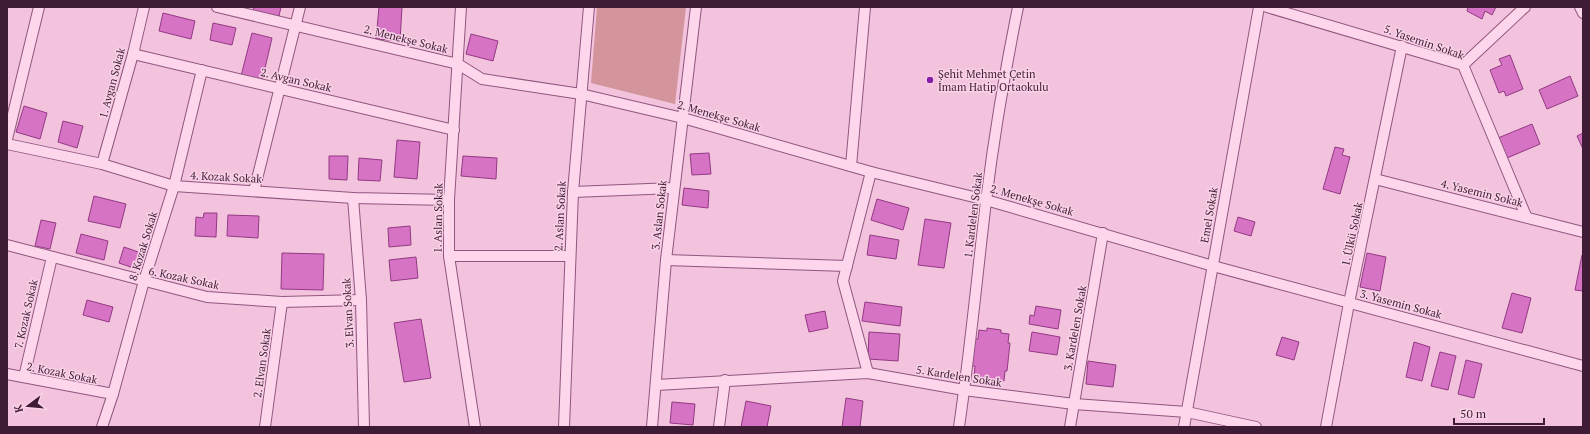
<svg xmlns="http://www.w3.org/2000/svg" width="1590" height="434" viewBox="0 0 1590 434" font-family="'PT Serif',serif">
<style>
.green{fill:#d3949b}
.building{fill:#d673c4;stroke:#923983}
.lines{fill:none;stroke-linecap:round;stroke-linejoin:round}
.minor-casing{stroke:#90567e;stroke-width:12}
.minor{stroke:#fdd6eb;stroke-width:10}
.poi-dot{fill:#861fa6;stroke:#fad2e7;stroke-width:1.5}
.labels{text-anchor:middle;stroke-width:3;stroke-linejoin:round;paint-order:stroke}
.street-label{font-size:11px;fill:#3e1c35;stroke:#fad2e7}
.poi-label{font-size:11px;fill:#3e1c35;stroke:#fad2e7;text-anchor:start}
</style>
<rect width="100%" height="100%" fill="#f3c2dc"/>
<polygon class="green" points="597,7 686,7 675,104 591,83"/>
<g class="building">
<polygon points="254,7 281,7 279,16 253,11"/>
<polygon points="379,7 402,7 400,41 376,39"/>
<polygon points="1468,7 1496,7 1492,15 1485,11 1482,19 1467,11"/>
<polygon points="163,13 195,21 191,39 159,31"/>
<polygon points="213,23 236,28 232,45 210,40"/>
<polygon points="252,33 272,38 262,81 241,76"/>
<polygon points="471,34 498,41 493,61 466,54"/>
<polygon points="1510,55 1523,89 1506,96 1504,91 1499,93 1490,70 1502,65 1499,59"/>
<polygon points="1570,76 1578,96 1547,109 1539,90"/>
<polygon points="24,106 47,113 40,139 16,132"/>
<polygon points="63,121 83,126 77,148 58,142"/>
<polygon points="1532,124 1540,144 1507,158 1498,138"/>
<polygon points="1583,133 1583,149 1577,136"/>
<polygon points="397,140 420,142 417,179 394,177"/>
<polygon points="1335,147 1344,149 1342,155 1350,157 1340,194 1323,189"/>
<polygon points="709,153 711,174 692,175 690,154"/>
<polygon points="329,156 348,156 347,180 329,179"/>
<polygon points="463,156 497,158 496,179 461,176"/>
<polygon points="359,158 382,160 380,181 358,180"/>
<polygon points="684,188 709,191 708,208 682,205"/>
<polygon points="94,196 126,204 120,228 88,221"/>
<polygon points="877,199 909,208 903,230 871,220"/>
<polygon points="204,213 217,213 216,237 195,236 196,217 203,218"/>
<polygon points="228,215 259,216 258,238 227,236"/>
<polygon points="1238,217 1255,222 1251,236 1234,231"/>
<polygon points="925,219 951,223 944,268 918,265"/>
<polygon points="41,220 56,223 50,249 35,246"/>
<polygon points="410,226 411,245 389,247 388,228"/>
<polygon points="81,234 108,241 104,260 76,253"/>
<polygon points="870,235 899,240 896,259 867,255"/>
<polygon points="124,247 144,254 139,270 119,263"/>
<polygon points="282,253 324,254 323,290 281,289"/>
<polygon points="1367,253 1386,257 1380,291 1360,287"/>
<polygon points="1582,255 1583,255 1583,291 1575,290"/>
<polygon points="416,257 418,278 391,281 389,260"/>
<polygon points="1512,293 1531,298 1522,333 1502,328"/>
<polygon points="87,300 113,307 109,322 83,315"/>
<polygon points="865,302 902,307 900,326 862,321"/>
<polygon points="1036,306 1061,310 1058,329 1029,324 1030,315 1034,316"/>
<polygon points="825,311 828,328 809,332 805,315"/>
<polygon points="421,319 431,378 404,382 394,323"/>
<polygon points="987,328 1001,330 1001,333 1009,334 1008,343 1010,343 1007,371 1005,371 1004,381 995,380 995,382 982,381 983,378 974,377 975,366 972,366 975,339 978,339 979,330 987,331"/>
<polygon points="869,332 900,334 898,361 868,359"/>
<polygon points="1032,332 1060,337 1057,355 1029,351"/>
<polygon points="1282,337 1299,342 1294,360 1276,355"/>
<polygon points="1414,342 1430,347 1422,381 1406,377"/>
<polygon points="1440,352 1456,356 1448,390 1431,386"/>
<polygon points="1466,360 1482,364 1474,398 1458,394"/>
<polygon points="1088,361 1116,365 1113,387 1086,384"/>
<polygon points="846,398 863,401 860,427 842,427"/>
<polygon points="746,401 771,406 767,427 741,427"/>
<polygon points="672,402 695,404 693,425 670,423"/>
</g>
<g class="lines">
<g class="minor-casing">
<g id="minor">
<polyline points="217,7 458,64 482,79 581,94 683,118 871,172 986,200 1213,266 1583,366"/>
<polyline points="461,7 449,200 449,256 475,427"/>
<polyline points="1267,7 1463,65 1526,216"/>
<polyline points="1580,7 1583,13"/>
<polyline points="133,54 454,130"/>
<polyline points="1463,65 1525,7"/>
<polyline points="7,139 39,7"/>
<polyline points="7,144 102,164 174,186 353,198 449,200"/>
<polyline points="102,164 133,54 144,7"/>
<polyline points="851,166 865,7"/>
<polyline points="1375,179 1583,232"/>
<polyline points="254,191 300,7"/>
<polyline points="573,192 674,188"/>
<polyline points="353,198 361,300 364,427"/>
<polyline points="7,245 207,297 282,302 361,300"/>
<polyline points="449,256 570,256"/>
<polyline points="666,260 847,266"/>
<polyline points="868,373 843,281 871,172"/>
<polyline points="7,374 113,394"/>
<polyline points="24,377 52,257"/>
<polyline points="656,385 868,373 964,390 1074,404 1187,412 1256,427"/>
<polyline points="102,427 113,394 144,281 174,186 202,70"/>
<polyline points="265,427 282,302"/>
<polyline points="564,427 573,192 589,7"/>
<polyline points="652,427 666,260 696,7"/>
<polyline points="719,427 725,380"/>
<path d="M959,427c11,-75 18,-150 27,-226 8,-65 19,-130 32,-194"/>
<polyline points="1070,427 1103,233"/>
<polyline points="1184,427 1259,7"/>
<polyline points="1326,427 1349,303 1402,46"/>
</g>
</g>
<use href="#minor" class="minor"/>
</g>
<circle class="poi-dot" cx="930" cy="80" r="4"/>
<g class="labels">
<g class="street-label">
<text transform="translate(406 39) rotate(14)" y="4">2. Menekşe Sokak</text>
<text transform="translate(1424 42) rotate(19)" y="4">5. Yasemin Sokak</text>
<text transform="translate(296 80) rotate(13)" y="4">2. Avgan Sokak</text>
<text transform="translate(112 83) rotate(-75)" y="4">1. Avgan Sokak</text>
<text transform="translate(719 116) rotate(16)" y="4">2. Menekşe Sokak</text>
<text transform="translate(226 177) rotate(3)" y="4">4. Kozak Sokak</text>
<text transform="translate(1482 193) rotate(14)" y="4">4. Yasemin Sokak</text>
<text transform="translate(1032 200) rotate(16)" y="4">2. Menekşe Sokak</text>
<text transform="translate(659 215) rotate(-84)" y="4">3. Aslan Sokak</text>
<text transform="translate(973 215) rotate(-83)" y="4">1. Kardelen Sokak</text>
<text transform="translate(1209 215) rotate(-80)" y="4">Emel Sokak</text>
<text transform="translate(560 216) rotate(-87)" y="4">2. Aslan Sokak</text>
<text transform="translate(438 218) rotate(-89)" y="4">1. Aslan Sokak</text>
<text transform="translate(1352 234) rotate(-78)" y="4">1. Ülkü Sokak</text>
<text transform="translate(143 246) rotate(-73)" y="4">8. Kozak Sokak</text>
<text transform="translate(184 278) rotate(12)" y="4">6. Kozak Sokak</text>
<text transform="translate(1401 304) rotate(15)" y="4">3. Yasemin Sokak</text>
<text transform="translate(348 313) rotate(-93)" y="4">3. Elvan Sokak</text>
<text transform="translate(26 314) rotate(-77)" y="4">7. Kozak Sokak</text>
<text transform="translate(1075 328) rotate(-80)" y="4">3. Kardelen Sokak</text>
<text transform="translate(262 363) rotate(-82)" y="4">2. Elvan Sokak</text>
<text transform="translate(62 373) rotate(11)" y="4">2. Kozak Sokak</text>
<text transform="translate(959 376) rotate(9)" y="4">5. Kardelen Sokak</text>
</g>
<g class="poi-label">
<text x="938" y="78">Şehit Mehmet Çetin<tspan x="938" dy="13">İmam Hatip Ortaokulu</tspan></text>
</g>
</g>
<rect width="1590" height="434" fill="none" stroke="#3e1c35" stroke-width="16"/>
<g transform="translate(28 406) rotate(254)" stroke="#fad2e7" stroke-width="3" paint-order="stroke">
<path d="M0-3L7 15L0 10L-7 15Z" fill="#3e1c35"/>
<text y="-6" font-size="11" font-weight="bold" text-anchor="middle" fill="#3e1c35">K</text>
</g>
<path d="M1454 418v6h90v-6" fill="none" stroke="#3e1c35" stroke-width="2"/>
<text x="1460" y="418" font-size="12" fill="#3e1c35" stroke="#fad2e7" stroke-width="3" paint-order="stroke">50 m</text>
</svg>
